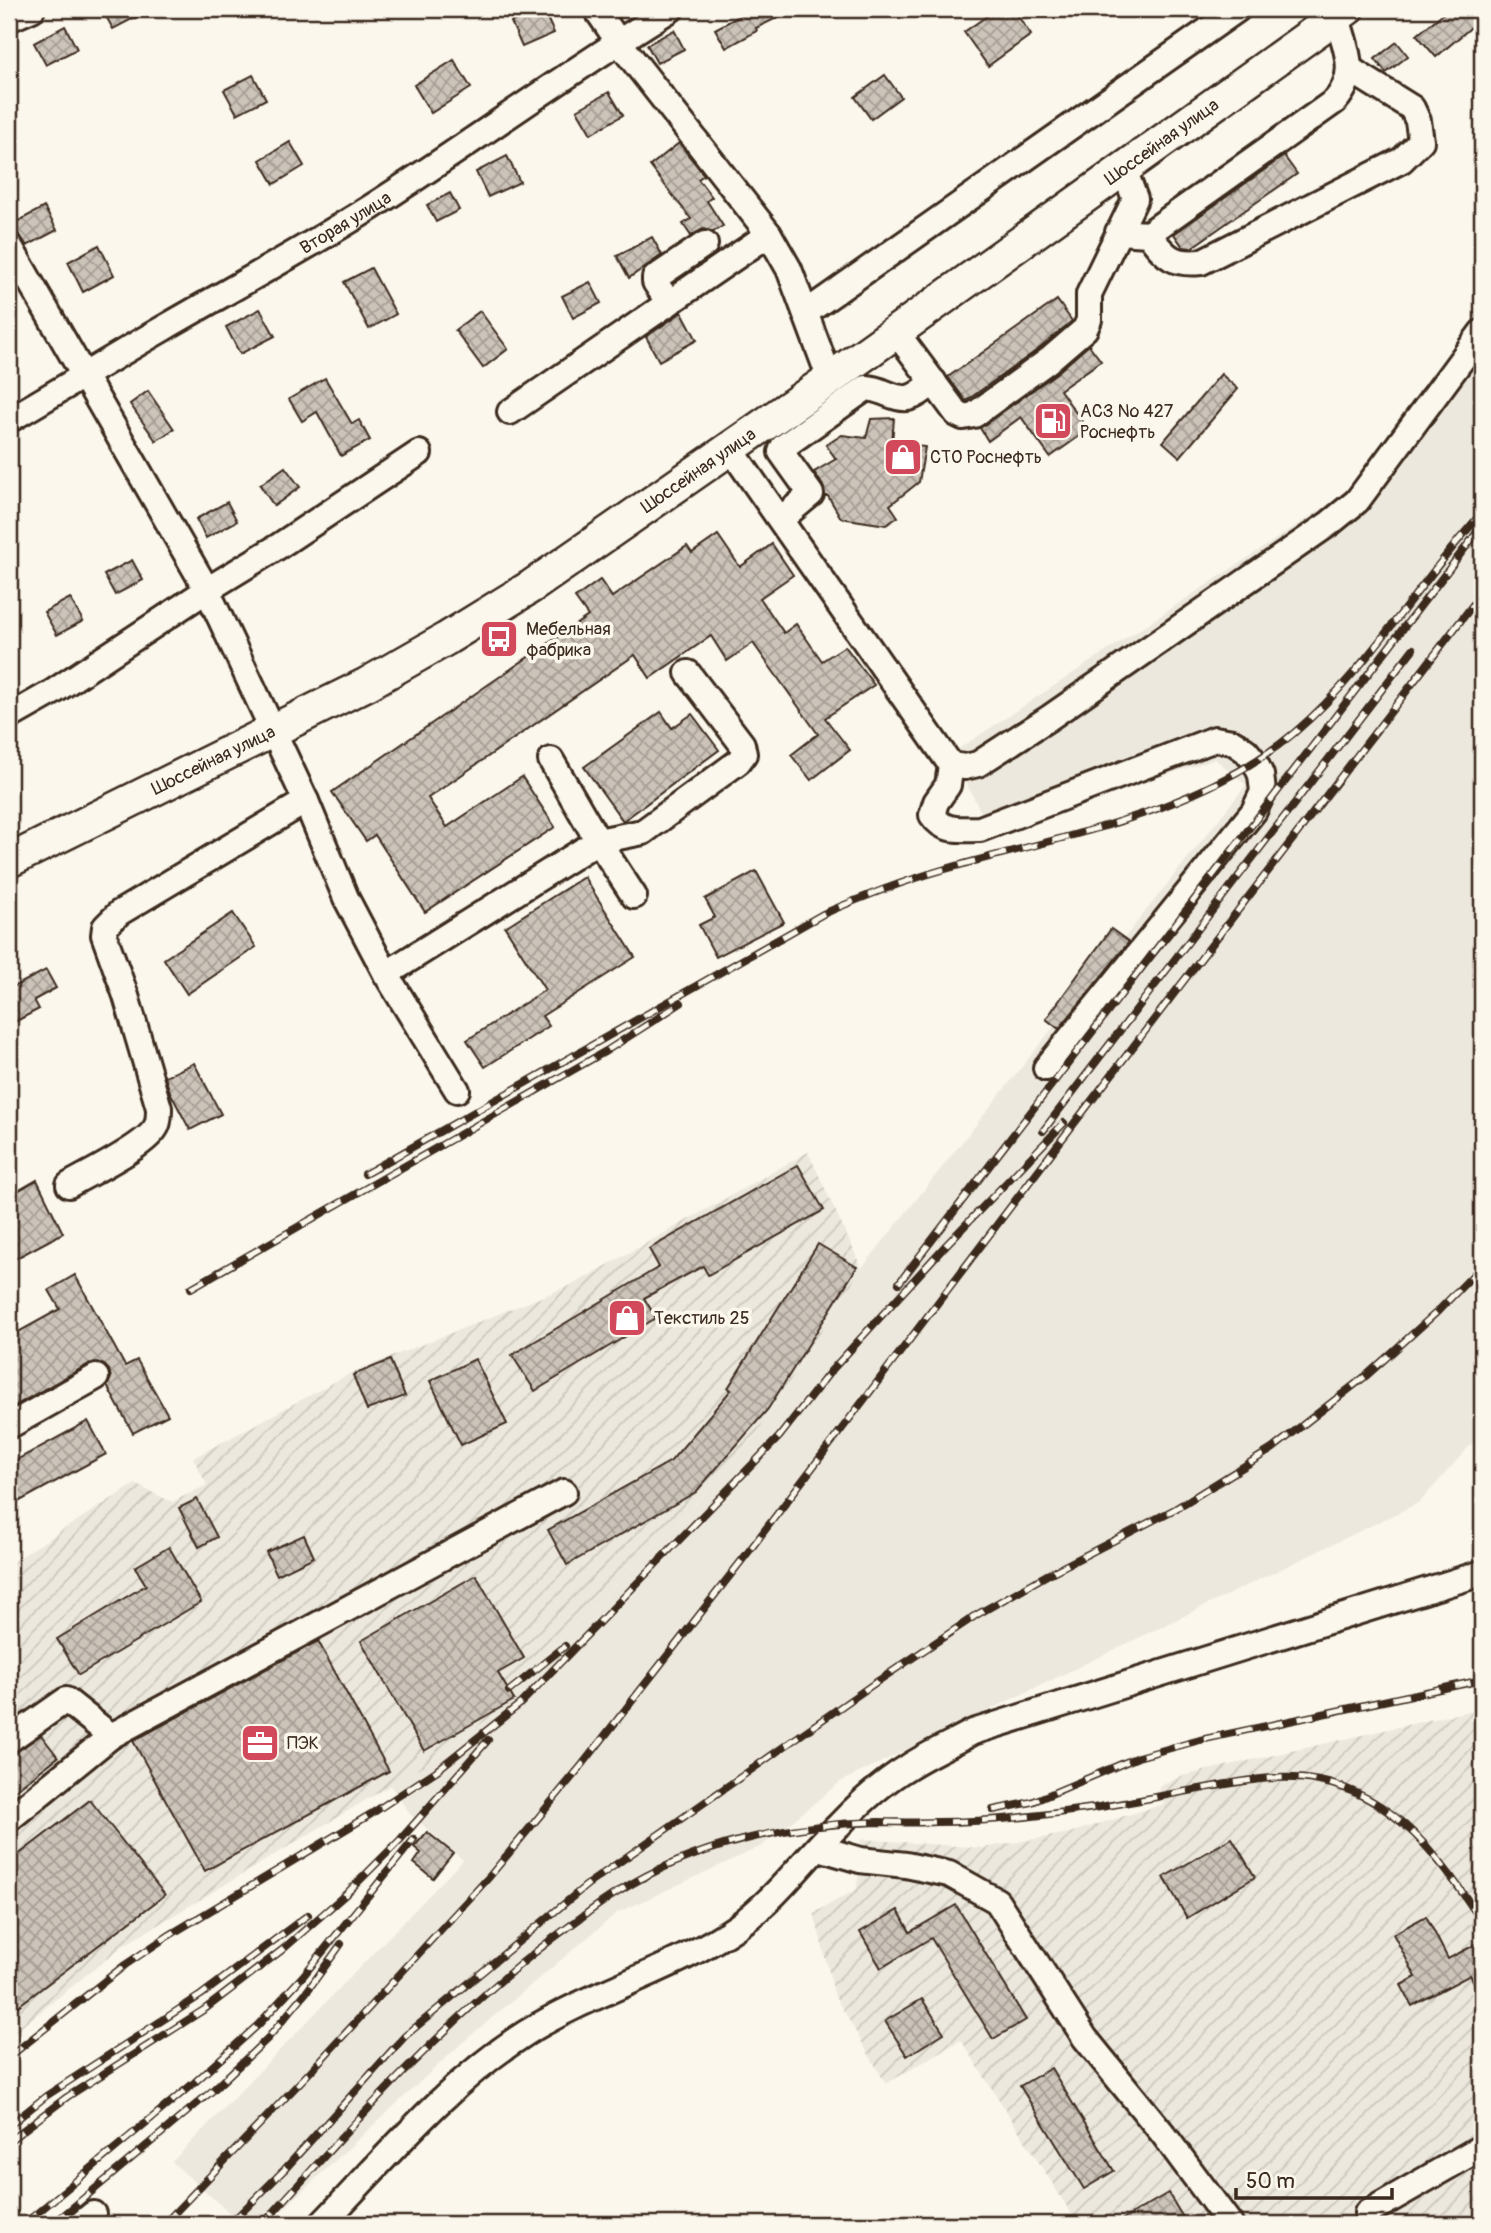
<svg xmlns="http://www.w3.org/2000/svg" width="1491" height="2233" viewBox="0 0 1491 2233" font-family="Pangolin,sans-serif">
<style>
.built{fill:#ede8dd}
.industrial{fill:url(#industrial-furrows)}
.building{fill:url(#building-cross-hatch);stroke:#3b2a1e;stroke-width:2}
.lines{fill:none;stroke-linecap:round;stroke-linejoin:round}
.minor-casing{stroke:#3b2a1e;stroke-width:30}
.major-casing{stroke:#3b2a1e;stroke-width:37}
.minor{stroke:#fbf7ec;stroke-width:24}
.major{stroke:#fbf7ec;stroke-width:32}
.rail-casing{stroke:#3b2a1e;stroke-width:8}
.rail{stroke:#fbf7ec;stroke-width:5;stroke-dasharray:16;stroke-linecap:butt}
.labels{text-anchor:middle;stroke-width:7;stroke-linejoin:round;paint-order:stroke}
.street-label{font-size:18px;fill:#3b2a1e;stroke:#fbf7ec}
.poi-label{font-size:18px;fill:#3b2a1e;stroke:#fbf7ec;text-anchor:start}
</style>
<defs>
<pattern id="industrial-furrows" width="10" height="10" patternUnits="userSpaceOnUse" patternTransform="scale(1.75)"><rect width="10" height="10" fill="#ede8dd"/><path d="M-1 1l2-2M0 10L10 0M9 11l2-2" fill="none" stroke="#ccc7bd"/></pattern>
<pattern id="building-cross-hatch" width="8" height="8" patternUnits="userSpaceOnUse" patternTransform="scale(1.75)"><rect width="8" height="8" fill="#ccc4b9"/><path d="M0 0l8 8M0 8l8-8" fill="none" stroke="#a79f96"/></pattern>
</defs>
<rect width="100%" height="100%" fill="#fbf7ec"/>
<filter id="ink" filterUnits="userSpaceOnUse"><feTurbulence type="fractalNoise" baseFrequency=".0143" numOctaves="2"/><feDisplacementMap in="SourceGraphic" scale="14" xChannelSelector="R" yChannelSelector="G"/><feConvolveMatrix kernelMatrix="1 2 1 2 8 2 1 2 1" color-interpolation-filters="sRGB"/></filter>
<g filter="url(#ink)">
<polygon class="built" points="1482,341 1482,1432 1420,1502 840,1782 762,1846 617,1913 463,2042 267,2224 242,2224 172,2162 463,1860 410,1814 390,1785 426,1764 513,1700 508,1690 606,1595 702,1497 753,1439 862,1268 1246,785 1215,759 992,833 951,754 1376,473"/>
<g class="industrial">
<polygon points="808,1152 862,1268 753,1439 702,1497 606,1595 508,1690 514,1700 426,1764 121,1947 9,2037 9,1564 135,1484 172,1502 207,1485 193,1458 353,1372 574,1284"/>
<polygon points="1482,1708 1482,2224 1078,2224 961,2040 886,2084 835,1996 814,1913 857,1889 861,1839 983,1848 1069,1833 1164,1804 1159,1787 1181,1776"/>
</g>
<g class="building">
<polygon points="102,9 151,9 113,29"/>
<polygon points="541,9 543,9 554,33 522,47 511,22"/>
<polygon points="753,9 795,9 756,28 757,31 726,48 715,29"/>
<polygon points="997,9 1013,9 1031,35 988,66 964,32"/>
<polygon points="1448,9 1482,9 1482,18 1436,57 1417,35"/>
<polygon points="65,26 77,49 46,65 34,43"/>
<polygon points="674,30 684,49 657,63 647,45"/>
<polygon points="1397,42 1408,56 1386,73 1375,59"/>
<polygon points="454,60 471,88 431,113 414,85"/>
<polygon points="253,75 266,99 237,114 224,90"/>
<polygon points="885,75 901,97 871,119 855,97"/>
<polygon points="609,92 623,115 591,134 577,110"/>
<polygon points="290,142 304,166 274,184 260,160"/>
<polygon points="679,143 704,175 698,179 712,197 707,201 723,226 713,232 703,229 691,236 683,224 691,219 650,166"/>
<polygon points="507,156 520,182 488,197 476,172"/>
<polygon points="1284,156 1297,174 1191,248 1183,247 1174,234"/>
<polygon points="450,193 459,210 436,222 427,205"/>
<polygon points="44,207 57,230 27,246 21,237 12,231 9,226"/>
<polygon points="652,237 662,255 629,278 617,256"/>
<polygon points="99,245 114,275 83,292 68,262"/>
<polygon points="371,268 396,314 369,329 344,282"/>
<polygon points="590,282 601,303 573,318 562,296"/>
<polygon points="1057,300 1072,321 1040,348 966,401 948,377"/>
<polygon points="260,309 275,336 240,354 226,327"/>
<polygon points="480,311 508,349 483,368 455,330"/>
<polygon points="682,312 697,340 659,361 646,337"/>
<polygon points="1089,345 1101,361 1060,390 1088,430 1050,457 1021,417 988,441 980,428 1058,372"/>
<polygon points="1221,374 1238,389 1180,457 1163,442"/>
<polygon points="325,378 352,424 359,420 370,440 341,456 317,412 302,421 289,399"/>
<polygon points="148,391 174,429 156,441 130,404"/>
<polygon points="894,418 892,443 925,447 919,482 890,505 898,517 886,525 841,518 828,496 825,496 823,486 814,472 836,459 826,445 842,435 866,438 871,419"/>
<polygon points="285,467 300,487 274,506 260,485"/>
<polygon points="227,502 237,521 206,538 196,519"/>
<polygon points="718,535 740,567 772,544 793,575 760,598 784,633 796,624 822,661 845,646 874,685 825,718 850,750 811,780 791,755 818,734 753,643 727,661 711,636 650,678 635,655 428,798 447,827 522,777 555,827 425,912 375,835 366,841 332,792 588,616 575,598 600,580 612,597 687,546 692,553"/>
<polygon points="132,560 143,580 115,595 104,575"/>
<polygon points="70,598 83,621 57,635 44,612"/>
<polygon points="661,712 672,728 692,714 719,750 623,821 584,767"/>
<polygon points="756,871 784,922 716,957 699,925 715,917 705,899"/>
<polygon points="584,877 635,957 542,1016 549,1026 485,1067 467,1040 545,990 505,927"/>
<polygon points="233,913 256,947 187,994 164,959"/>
<polygon points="1111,929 1129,942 1059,1029 1046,1019"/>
<polygon points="46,970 56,988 34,1000 39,1009 9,1025 9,989"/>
<polygon points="194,1063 221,1114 190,1130 170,1092 165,1077"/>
<polygon points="798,1165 824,1210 708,1275 703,1266 644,1298 656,1318 535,1391 512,1355 659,1267 649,1249"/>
<polygon points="37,1180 63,1233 9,1262 9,1196"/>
<polygon points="818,1244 857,1267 768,1409 696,1492 567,1565 548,1530 671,1461 731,1390 728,1388"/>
<polygon points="75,1275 125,1366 137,1360 168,1415 133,1433 107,1386 111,1378 109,1370 104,1365 97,1362 89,1364 9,1409 9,1337 60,1309 49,1290"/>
<polygon points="475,1359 507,1424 461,1445 430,1381"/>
<polygon points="390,1360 405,1396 367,1410 353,1375"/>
<polygon points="88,1421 106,1454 9,1507 9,1464"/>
<polygon points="197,1499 217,1537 199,1547 179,1508"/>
<polygon points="304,1535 314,1557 277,1575 266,1552"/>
<polygon points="169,1547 201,1602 79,1675 57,1639 146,1585 135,1567"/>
<polygon points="476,1575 524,1658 498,1673 514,1700 424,1751 361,1641"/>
<polygon points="318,1641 389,1771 205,1871 133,1741"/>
<polygon points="41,1735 58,1757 9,1795 9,1757"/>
<polygon points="90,1800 165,1895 9,2013 9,1862"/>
<polygon points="427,1832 453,1853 433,1878 414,1863 421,1853 414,1847"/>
<polygon points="1232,1838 1255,1877 1187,1918 1164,1877"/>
<polygon points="956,1905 1026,2020 993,2039 931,1938 881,1968 860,1932 898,1910 910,1932"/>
<polygon points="1426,1916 1448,1959 1482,1941 1482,1997 1470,1975 1412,2006 1401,1985 1416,1977 1393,1934"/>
<polygon points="922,1999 944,2033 907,2056 885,2021"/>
<polygon points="1051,2068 1114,2171 1084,2189 1020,2086"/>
<polygon points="1168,2193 1187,2224 1115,2224"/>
</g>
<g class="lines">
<g class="minor-casing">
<g id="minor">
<polyline points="596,9 618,41 769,234 789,269 830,379"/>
<polyline points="9,19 32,9"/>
<path d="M1118,232l30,2c18,22 23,31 53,28l201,-102 19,-19 -3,-20 -6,-13 -61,-38"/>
<path d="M1148,234l187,-133c25,-28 10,-53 2,-84"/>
<path d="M9,245l198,345 99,211 -187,112 -14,14 -1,8 22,61 33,112c0,5 0,12 -2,17 -8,20 -68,48 -88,60"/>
<polyline points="669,303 655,282 655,278 705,244"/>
<polyline points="807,312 1238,9"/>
<polyline points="896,332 957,414 963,417 974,415 1049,360 1085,329 1089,320 1089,294 1135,199 1124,169"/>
<polyline points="510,412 769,234"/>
<path id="s1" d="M9,420c52,-30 103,-62 155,-92 69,-40 139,-78 206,-120 102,-65 199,-137 301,-199"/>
<path d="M730,448l221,317 -3,20 -12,17 -4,13c12,18 29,14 48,14l235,-90 18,3 13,9 9,11 6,13 2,17 -9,19 -208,257"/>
<path d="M781,519l30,-25 -30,-42 2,-5 83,-59c7,0 10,2 17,4 26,11 29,7 51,-10"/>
<polyline points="9,717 53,692 207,590 279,546 419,453"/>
<polyline points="551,760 598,841 634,896"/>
<polyline points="951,765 965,767 978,764 1049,718 1330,523 1357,501 1482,332"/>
<polyline points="306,801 346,898 386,974 457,1090"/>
<polyline points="386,974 598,841 643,832 738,762 744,754 742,744 688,673"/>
<polyline points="9,1426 96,1377"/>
<polyline points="9,1740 66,1700 111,1736 564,1492"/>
<polyline points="9,1819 111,1736"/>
<polyline points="819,1848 860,1860 906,1865 949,1874 997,1901 1085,2038 1164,2135 1230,2224"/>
<polyline points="1367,2213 1482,2147"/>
<polyline points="81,2224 93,2214"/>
<path d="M322,2224c64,-66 125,-141 204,-191 67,-42 147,-62 212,-107 39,-28 67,-68 101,-101 20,-21 44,-43 69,-58 20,-13 43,-23 65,-35l509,-159"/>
</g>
</g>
<g class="major-casing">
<g id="major">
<path id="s2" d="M9,861l358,-177 79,-45 86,-53 298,-207 517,-370"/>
</g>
</g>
<use href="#minor" class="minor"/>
<use href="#major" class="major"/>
<g class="rail-casing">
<g id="rail">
<polyline points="1043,1131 1413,649"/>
<path d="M365,1174l458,-260c39,-17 78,-32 119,-44 118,-34 254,-55 352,-137 74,-63 123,-149 188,-220"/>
<polyline points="899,1283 1482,526"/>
<polyline points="191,1288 606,1051 681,1003"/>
<polyline points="509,1691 565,1646"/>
<polyline points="993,1810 1032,1802 1138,1757 1200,1740 1482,1680"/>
<polyline points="9,2057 125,1965 168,1936 371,1814 436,1771 520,1704 779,1437 830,1372 946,1245 1064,1123"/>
<polyline points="9,2126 46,2096 201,1995 308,1915"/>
<polyline points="9,2141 67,2097 205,2009 282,1950 346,1894 400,1840 488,1740"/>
<polyline points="24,2224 195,2082 258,2025 303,1976 414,1839"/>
<polyline points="53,2224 212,2091 268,2038 308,1990 341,1944"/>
<polyline points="164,2224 308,2074 489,1877 582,1765 746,1555 1056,1147 1482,593"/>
<polyline points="230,2224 284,2170 405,2036 588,1884 872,1685 978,1614 1047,1575 1175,1509 1272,1449 1367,1375 1437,1312 1482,1266"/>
<path d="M263,2224c95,-106 192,-215 308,-299 15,-11 30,-23 47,-33 76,-48 171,-68 260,-70 19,0 38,1 57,0 48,0 96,-5 143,-12 43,-5 85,-15 127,-22 37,-7 77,-15 114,-7 77,15 123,79 163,141"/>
</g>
</g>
<use href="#rail" class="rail"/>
</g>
</g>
<defs>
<g id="fuel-square" transform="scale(2.0125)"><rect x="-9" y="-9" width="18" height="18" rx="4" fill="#d1495b" stroke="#fbf7ec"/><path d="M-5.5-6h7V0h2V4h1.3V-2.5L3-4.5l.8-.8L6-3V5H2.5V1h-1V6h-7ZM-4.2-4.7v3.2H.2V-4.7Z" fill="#fff"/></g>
<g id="shop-square" transform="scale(2.0125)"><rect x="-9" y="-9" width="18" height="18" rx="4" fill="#d1495b" stroke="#fbf7ec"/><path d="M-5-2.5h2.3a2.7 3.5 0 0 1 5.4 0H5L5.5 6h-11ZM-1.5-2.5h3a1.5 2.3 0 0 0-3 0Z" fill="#fff"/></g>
<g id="bus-square" transform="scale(2.0125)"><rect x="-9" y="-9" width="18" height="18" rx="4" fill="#d1495b" stroke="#fbf7ec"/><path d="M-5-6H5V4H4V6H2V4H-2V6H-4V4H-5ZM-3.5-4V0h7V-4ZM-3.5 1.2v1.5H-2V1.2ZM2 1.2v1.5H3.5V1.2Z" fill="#fff"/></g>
<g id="office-square" transform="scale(2.0125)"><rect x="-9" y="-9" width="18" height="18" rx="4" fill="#d1495b" stroke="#fbf7ec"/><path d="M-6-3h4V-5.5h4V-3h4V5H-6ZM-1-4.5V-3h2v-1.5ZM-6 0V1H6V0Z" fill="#fff"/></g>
</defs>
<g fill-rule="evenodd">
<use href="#fuel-square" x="1053" y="421"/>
<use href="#shop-square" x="903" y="457"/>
<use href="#bus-square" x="499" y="639"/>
<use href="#shop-square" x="627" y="1318"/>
<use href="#office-square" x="260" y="1743"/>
</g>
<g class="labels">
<g class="street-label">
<text dy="6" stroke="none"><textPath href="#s2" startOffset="1362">Шоссейная улица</textPath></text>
<text dy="6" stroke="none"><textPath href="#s1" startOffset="390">Вторая улица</textPath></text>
<text dy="6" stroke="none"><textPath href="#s2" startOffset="794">Шоссейная улица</textPath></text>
<text dy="6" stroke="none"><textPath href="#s2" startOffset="228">Шоссейная улица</textPath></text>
</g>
<g class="poi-label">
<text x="1080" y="417">АСЗ № 427<tspan x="1080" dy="21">Роснефть</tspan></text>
<text x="930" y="463">СТО Роснефть</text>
<text x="526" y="635">Мебельная<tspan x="526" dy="21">фабрика</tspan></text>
<text x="654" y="1324">Текстиль 25</text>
<text x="287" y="1749">ПЭК</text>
</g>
</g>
<rect width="1491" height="2233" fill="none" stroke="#fbf7ec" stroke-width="35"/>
<rect x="18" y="18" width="1456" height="2198" fill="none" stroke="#3b2a1e" stroke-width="2.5" filter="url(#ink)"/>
<path d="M1236 2188v10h156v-10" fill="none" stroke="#3b2a1e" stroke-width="3.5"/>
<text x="1246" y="2188" font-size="21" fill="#3b2a1e" stroke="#fbf7ec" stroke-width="5" paint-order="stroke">50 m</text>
</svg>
